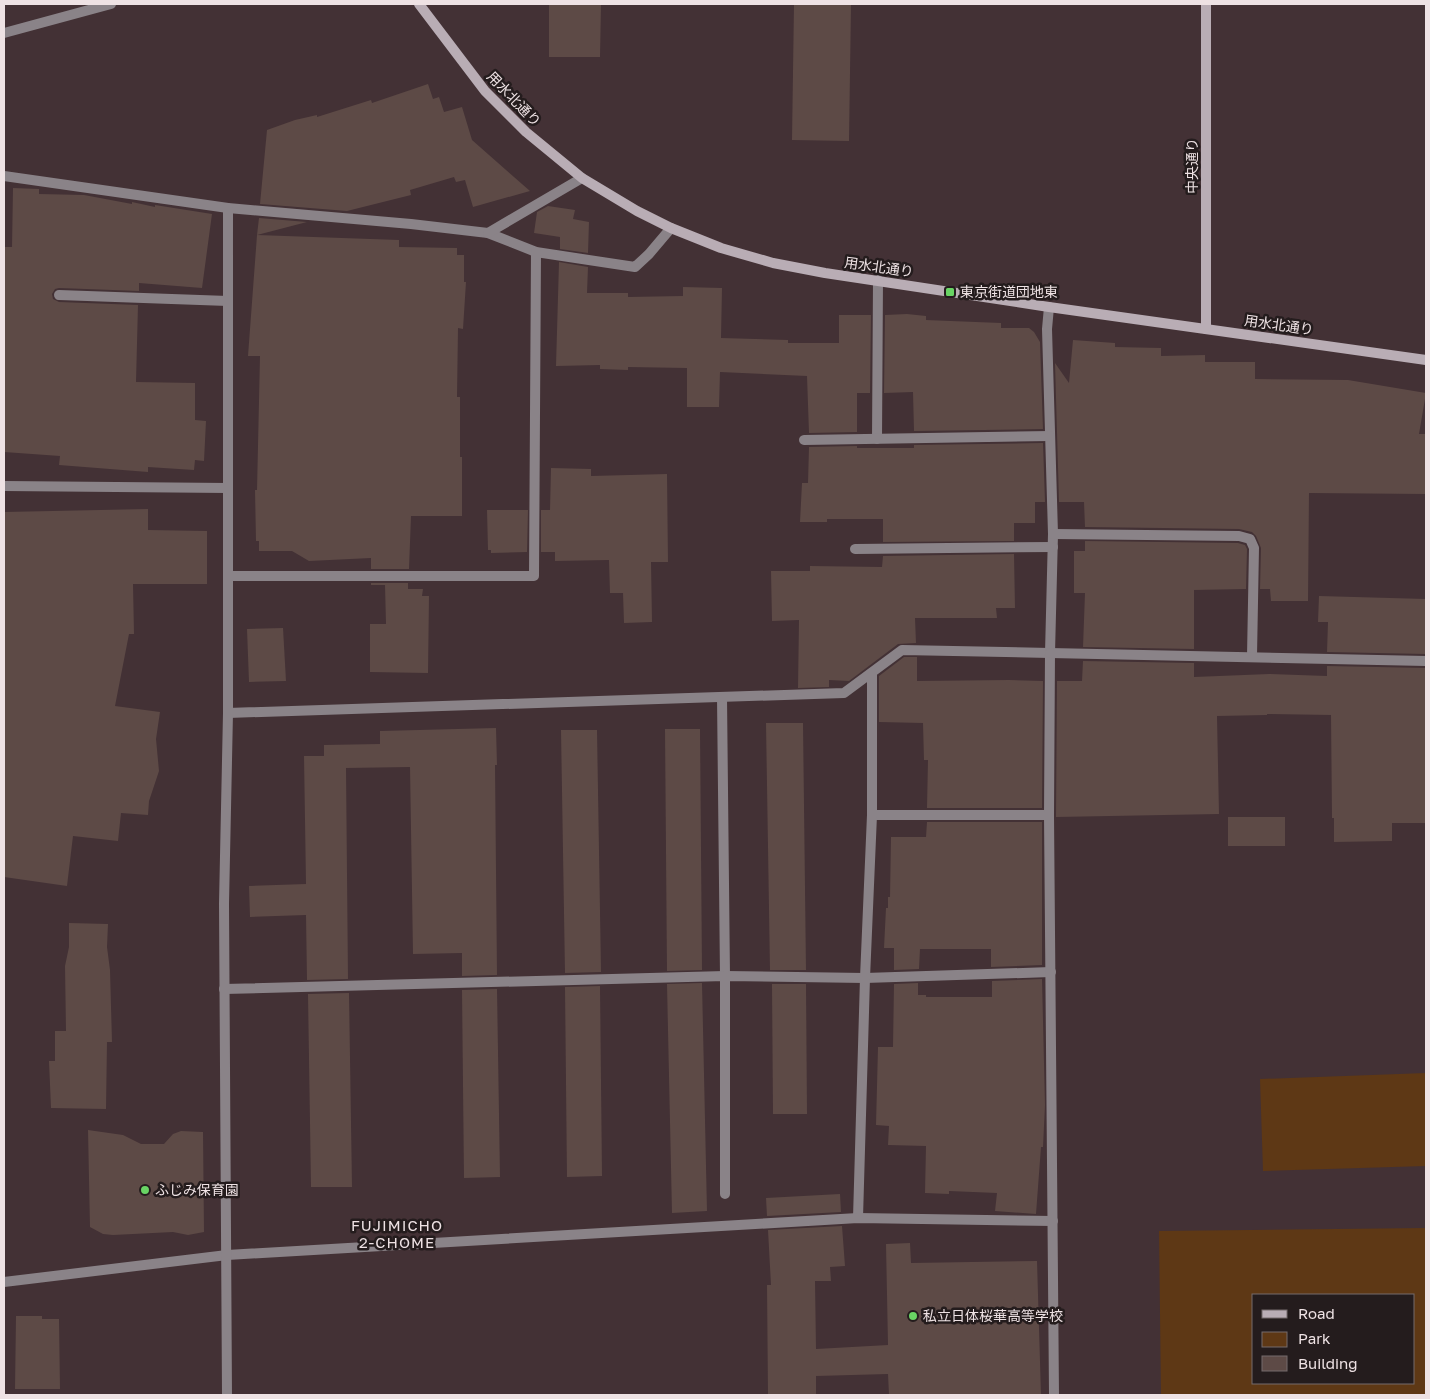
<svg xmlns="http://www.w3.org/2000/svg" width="1430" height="1399" viewBox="0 0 1430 1399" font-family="'Golos Text','Noto Sans JP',sans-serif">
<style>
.green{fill:#5e3815;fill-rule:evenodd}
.building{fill:#5d4a46}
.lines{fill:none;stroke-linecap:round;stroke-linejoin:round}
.lane{stroke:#8a8388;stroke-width:10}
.street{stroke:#8a8388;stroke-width:10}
.secondary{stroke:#b9adb5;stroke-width:10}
.poi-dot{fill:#69d464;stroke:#241c1d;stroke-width:2}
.labels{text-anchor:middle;stroke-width:5;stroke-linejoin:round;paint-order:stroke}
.street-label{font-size:14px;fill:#eee2e4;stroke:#241c1d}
.poi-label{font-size:14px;fill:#eee2e4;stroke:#241c1d;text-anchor:start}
.neighbourhood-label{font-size:15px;letter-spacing:1px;fill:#eee2e4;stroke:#241c1d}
</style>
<rect width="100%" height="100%" fill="#433135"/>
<g class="green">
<polygon points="1426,1073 1426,1166 1263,1171 1260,1079"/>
<path d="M1426,1228v167h-265l-2,-164zM1254,1295h160v88h-160z"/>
</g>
<g class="building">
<polygon points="549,4 601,4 600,57 549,57"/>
<polygon points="794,4 851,4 849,141 792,140"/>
<polygon points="428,84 433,99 439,97 444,112 462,107 472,140 530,191 473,207 465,180 456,182 454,177 410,190 411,195 347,211 260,204 267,130 295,120 317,115 317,117 371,100 372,103"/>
<polygon points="13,188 39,189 39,194 84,195 132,204 132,202 155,207 155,205 212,214 202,288 139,283 139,291 59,288 55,289 52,294 53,299 59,302 138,305 136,382 195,383 195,420 206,421 204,461 195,460 194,470 148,467 148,472 59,465 60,456 4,452 4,247 12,247"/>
<polygon points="548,206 575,210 573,219 589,222 588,253 560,249 560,237 534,233 537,212"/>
<polygon points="259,218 307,222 257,235"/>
<polygon points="257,235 399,240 399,247 457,248 457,255 464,255 464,282 466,282 463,329 458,328 457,397 460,397 460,457 462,457 462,516 411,516 409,569 371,569 371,558 309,561 292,551 259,551 259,541 256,541 255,490 257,490 260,356 248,356"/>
<polygon points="559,262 588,267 587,293 628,293 628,297 683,296 683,287 722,288 721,338 788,340 788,343 839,343 839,315 871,315 870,393 857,393 857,432 809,433 807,376 720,372 719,407 687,407 687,368 628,367 628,370 600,369 600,365 556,366"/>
<polygon points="907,314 926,316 926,320 1001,323 1001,328 1029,328 1034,332 1040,342 1043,429 914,431 913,392 884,393 885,315"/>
<polygon points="1073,340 1115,343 1115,347 1161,348 1161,356 1205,355 1205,362 1255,362 1255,379 1348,380 1426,393 1419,434 1426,434 1426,494 1309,493 1308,601 1271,601 1270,589 1260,589 1261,548 1256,536 1252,532 1239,529 1085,527 1084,502 1059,502 1055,363 1069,383"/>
<polygon points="1043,443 1045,502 1035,502 1035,523 1014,523 1014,541 883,542 883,519 827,519 827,522 800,522 802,483 808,483 809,447 857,446 857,448 914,448 914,445"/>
<polygon points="551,468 591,469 591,476 667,474 668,562 651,562 652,622 624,623 623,593 610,593 609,560 555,561 555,552 541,552 541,510 550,510"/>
<polygon points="148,509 148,530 207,531 207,584 133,584 134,634 129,634 115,706 160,712 156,739 159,771 149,801 148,815 121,813 118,841 73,836 67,886 4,877 4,512"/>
<polygon points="487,510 528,510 527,552 491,553 491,550 488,550"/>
<polygon points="1085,541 1238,543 1245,545 1247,549 1246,589 1194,590 1194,649 1083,647 1085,593 1074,593 1074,551 1085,551"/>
<polygon points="1014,554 1015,608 996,608 997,618 915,618 916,643 898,644 849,681 829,680 829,687 798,688 799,620 772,621 771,571 810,571 810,566 882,567 883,556"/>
<polygon points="371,583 408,583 408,589 423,589 422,596 429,596 428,673 370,672 370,624 386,624 385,585 371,585"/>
<polygon points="1319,596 1426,599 1426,654 1327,652 1328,622 1318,622"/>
<polygon points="283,628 286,681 249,682 247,629"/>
<polygon points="904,657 917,657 917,681 1009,680 1043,681 1042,808 927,808 928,760 924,760 923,723 879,722 879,676"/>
<polygon points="1083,661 1194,663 1194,677 1269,674 1327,676 1327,666 1426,668 1426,823 1392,823 1392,841 1334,842 1334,818 1332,818 1331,715 1267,714 1267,715 1217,716 1219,814 1056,817 1057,681 1082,681"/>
<polygon points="766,723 803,723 806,970 770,970"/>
<polygon points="496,728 497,765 495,765 497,975 462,976 462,953 413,954 410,767 346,768 348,979 307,980 306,915 250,917 249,886 306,884 304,756 324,756 324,745 380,744 380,731"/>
<polygon points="665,729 700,729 702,970 667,971"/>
<polygon points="561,730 597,730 601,972 565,973"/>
<rect x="1228" y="817" width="57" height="29"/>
<polygon points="927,822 1042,822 1042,965 991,967 991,949 920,949 919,969 894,970 894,948 884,948 886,908 888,908 888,897 890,897 891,837 926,837"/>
<polygon points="69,923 108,924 107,947 110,970 112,1042 107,1042 106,1109 51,1108 49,1061 55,1061 55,1031 66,1031 65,966 69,947"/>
<polygon points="1042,979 1045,1105 1043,1147 1041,1147 1036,1214 995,1211 997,1193 949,1191 949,1194 925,1193 926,1146 888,1145 889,1126 876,1125 878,1047 893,1047 894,984 918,983 918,995 926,995 926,997 992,997 992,981"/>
<polygon points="702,983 707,1211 672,1213 667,984"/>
<polygon points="772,984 806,984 807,1114 773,1114"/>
<polygon points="600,986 602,1176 567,1177 565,987"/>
<polygon points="497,989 500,1177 464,1178 462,990"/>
<polygon points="349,993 352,1187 311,1187 308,994"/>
<polygon points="88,1130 123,1135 141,1144 164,1144 173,1134 181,1131 203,1132 204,1232 188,1235 173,1232 113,1235 103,1234 90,1227"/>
<polygon points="840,1194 841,1212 767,1216 766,1198"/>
<polygon points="842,1226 845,1266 830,1267 831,1281 815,1281 816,1349 888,1345 886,1244 910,1243 911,1263 1037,1261 1041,1395 889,1395 888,1374 816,1376 816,1395 768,1395 767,1285 771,1285 768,1230"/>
<polygon points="16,1316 42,1316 42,1319 59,1319 60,1389 15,1389"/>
</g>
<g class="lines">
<g class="lane">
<polyline points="722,697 725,976 725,1194"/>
<polyline points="228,713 844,693 902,650 1050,653"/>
<polyline points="872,815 1049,815"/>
<polyline points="224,989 725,976 865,978 1051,972"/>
<polyline points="858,1218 865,978 872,815 872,673"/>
<polyline points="227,1255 858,1218 1053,1221"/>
</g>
<g class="street">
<polyline points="4,33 111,4"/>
<polyline points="4,176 228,208 411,224 488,233 536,252 635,267 649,254 671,228"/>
<polyline points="488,233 582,178"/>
<polyline points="59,295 228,301"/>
<polyline points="1049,307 1047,329 1053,534 1050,653 1049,815 1054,1395"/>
<polyline points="877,439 878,280"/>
<polyline points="804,440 1050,436"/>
<polyline points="4,486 228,488"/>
<polyline points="1053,534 1239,536 1250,539 1254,548 1252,656"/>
<polyline points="855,549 1053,547"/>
<polyline points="228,576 534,576 536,252"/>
<polyline points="1050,653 1426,661"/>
<polyline points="4,1282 227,1255"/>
<polyline points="227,1395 224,904 228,713 228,208"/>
</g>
<g class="secondary">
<polyline points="419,4 485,91 526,132 582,178 637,211 671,228 721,248 773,263 825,273 1049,307 1426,360"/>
<polyline points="1206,4 1206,329"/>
</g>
</g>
<g class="poi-dot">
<rect x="945" y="287" width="10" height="10" rx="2.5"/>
<circle cx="145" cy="1190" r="5"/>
<circle cx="913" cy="1316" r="5"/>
</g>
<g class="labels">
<g class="street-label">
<text transform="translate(514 99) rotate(46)" y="5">用水北通り</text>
<text transform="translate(1192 166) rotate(-90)" y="5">中央通り</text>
<text transform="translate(879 267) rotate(8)" y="5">用水北通り</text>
<text transform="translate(1279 325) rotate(8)" y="5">用水北通り</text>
</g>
<g class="poi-label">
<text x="960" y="297">東京街道団地東</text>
<text x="155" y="1195">ふじみ保育園</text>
<text x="923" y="1321">私立日体桜華高等学校</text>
</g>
<g class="neighbourhood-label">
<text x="397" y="1231">FUJIMICHO<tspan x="397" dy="17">2-CHOME</tspan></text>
</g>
</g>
<rect width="1430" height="1399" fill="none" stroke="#eee2e4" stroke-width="10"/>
<rect x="1252" y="1294" width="162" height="90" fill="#241c1d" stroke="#756b6d"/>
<rect x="1262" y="1310" width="25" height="8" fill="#b9adb5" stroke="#756b6d"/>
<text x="1298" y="1319" font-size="15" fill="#eee2e4">Road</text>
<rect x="1262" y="1332" width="25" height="15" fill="#5e3815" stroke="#756b6d"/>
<text x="1298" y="1344" font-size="15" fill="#eee2e4">Park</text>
<rect x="1262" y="1356" width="25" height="15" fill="#5d4a46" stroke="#756b6d"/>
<text x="1298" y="1369" font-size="15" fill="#eee2e4">Building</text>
</svg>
